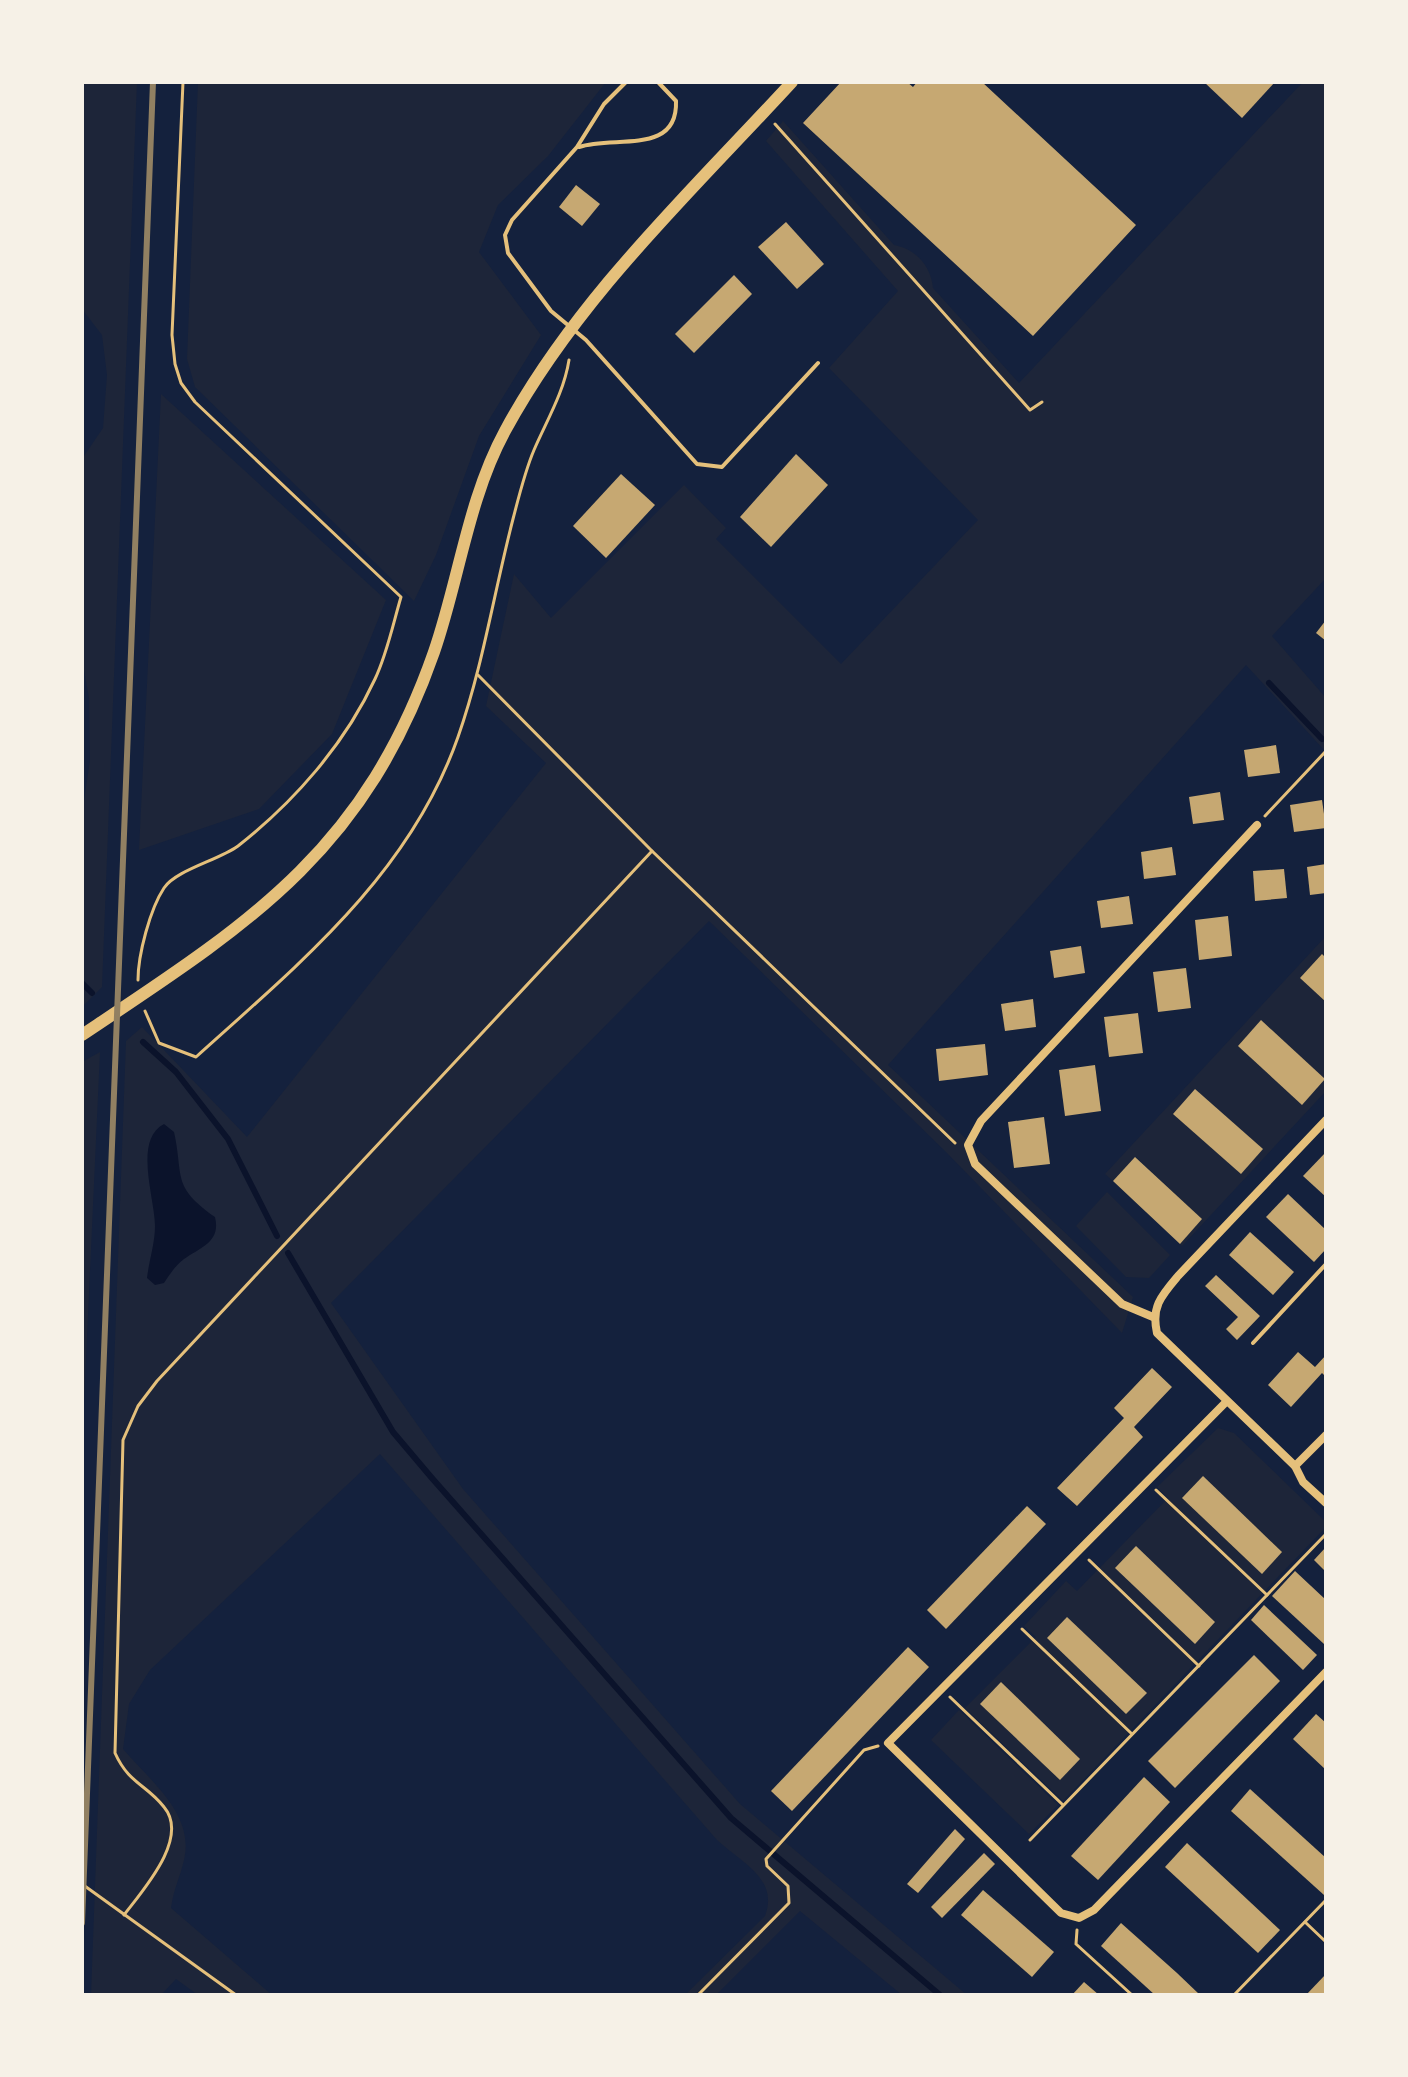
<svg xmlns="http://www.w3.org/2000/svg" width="1408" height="2077" viewBox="0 0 1408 2077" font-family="'Golos Text',sans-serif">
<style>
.green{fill:#1d2539}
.water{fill:#0b132b}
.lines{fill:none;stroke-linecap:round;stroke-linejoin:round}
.stream{stroke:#0b132b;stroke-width:6}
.building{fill:#c6a872}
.path{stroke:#e5c07b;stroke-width:3}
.service{stroke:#e5c07b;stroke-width:4}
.minor{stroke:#e5c07b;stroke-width:8}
.primary{stroke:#e5c07b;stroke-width:12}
.rail{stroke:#918062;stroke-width:6}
</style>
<rect width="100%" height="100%" fill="#14213d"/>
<g class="green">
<polygon points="82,82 137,82 102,987 82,1007 82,814 90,760 89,698 82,659 82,459 103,428 107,375 102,335 82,309"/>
<polygon points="198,82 606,82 548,156 498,205 479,252 541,335 479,436 436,555 414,601 195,387 187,359"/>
<path d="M1303,82h23v496l-54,58 54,62v54l-80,-87 -358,400 245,232 -11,36 -176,-181 -237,-231 -378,382 132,186 277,315 227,191h-65l-102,-84 -84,84h-31l80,-79c14,-37 -23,-53 -48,-76l-337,-386 -230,216 -21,34 -6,45c27,32 72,65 61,111 -4,18 -10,27 -13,48l101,87h-74l-22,-16 -15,16h-70l35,-954 16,-14 105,110 299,-374 -60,-57 28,-132 37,44 133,-133 42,43 -10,11 125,125 137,-144 -149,-152 69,-77 -132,-150 17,-20 111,124c22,4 37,21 39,43l86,95z"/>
<polygon points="161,394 386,600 332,734 259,809 139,850"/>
<polygon points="1326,936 1326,1091 1182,1246 1180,1244 1201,1219 1136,1157 1113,1181 1105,1174"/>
<polygon points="100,1052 82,1447 82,1062"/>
<polygon points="1107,1192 1170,1255 1149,1278 1126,1277 1076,1226"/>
<polygon points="1218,1428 1234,1433 1326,1522 1326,1527 1063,1801 965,1708 1036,1637 1024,1626 1066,1581 1077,1591 1168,1498 1157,1487"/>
<polygon points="959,1710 1058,1805 1029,1834 931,1740"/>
</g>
<path class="water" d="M164,1124l10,8c10,45 -3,54 41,85 6,25 -14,30 -31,42 -9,7 -14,15 -20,24l-9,2 -8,-7c2,-17 8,-35 8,-52 0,-28 -22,-86 9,-102z"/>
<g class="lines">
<g class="stream">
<polyline points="1269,683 1322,739"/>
<polyline points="82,983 92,993"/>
<polyline points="143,1042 176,1072 228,1139 277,1236"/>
<polyline points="288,1253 393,1432 431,1477 731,1818 940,1995"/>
</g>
</g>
<g class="building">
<polygon points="841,82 907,82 913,87 917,82 982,82 1136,225 1033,336 803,123"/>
<polygon points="1204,82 1275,82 1242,118"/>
<polygon points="576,185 600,204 582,226 559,207"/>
<polygon points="786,222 824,264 797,289 758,247"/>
<polygon points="734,275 752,294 694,353 675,334"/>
<polygon points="796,454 828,485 771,547 740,517"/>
<polygon points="621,474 655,505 606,558 573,526"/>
<polygon points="1326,620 1326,641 1316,633"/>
<polygon points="1276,745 1280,773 1248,777 1244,750"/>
<polygon points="1220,792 1224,820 1193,824 1189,797"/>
<polygon points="1322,800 1326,828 1294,832 1290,805"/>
<polygon points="1172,847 1176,875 1144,879 1141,852"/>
<polygon points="1326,864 1326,893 1310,895 1307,867"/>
<polygon points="1284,869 1287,898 1255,901 1253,871"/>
<polygon points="1129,896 1133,924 1101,928 1097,901"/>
<polygon points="1228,916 1232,956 1199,960 1195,920"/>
<polygon points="1081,946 1085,973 1054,978 1050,951"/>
<polygon points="1322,954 1326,958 1326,1002 1300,978"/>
<polygon points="1186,968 1191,1008 1158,1012 1153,972"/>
<polygon points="1033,999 1036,1027 1005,1031 1001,1004"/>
<polygon points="1138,1013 1143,1053 1109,1057 1104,1017"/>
<polygon points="1261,1020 1325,1079 1302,1105 1238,1046"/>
<polygon points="985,1044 988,1075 939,1081 936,1049"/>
<polygon points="1095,1065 1101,1111 1065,1116 1059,1070"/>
<polygon points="1195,1089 1263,1149 1241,1174 1173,1114"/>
<polygon points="1044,1117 1050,1164 1014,1168 1008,1122"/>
<polygon points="1326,1152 1326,1197 1303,1176"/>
<polygon points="1135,1157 1202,1219 1180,1244 1113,1181"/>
<polygon points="1288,1194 1326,1230 1326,1249 1314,1262 1266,1217"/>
<polygon points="1250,1232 1294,1272 1273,1295 1229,1255"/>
<polygon points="1216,1275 1260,1316 1237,1340 1226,1329 1238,1317 1205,1286"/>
<polygon points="1298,1352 1315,1367 1326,1355 1326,1377 1322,1373 1291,1407 1268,1385"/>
<polygon points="1152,1368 1172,1387 1134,1427 1143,1437 1077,1506 1057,1488 1124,1418 1114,1408"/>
<polygon points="1203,1476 1282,1552 1262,1574 1182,1498"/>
<polygon points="1027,1506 1046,1524 946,1629 927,1610"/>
<polygon points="1136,1546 1215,1622 1195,1644 1115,1568"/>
<polygon points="1326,1547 1326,1572 1314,1560"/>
<polygon points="1295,1571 1326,1600 1324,1644 1272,1596"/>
<polygon points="1264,1605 1317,1655 1303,1670 1251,1620"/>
<polygon points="1067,1617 1147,1693 1126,1714 1047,1638"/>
<polygon points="908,1647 929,1667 792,1811 771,1791"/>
<polygon points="1254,1655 1280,1681 1175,1788 1148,1761"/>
<polygon points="1001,1682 1080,1759 1060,1780 980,1704"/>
<polygon points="1316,1714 1326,1723 1326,1770 1293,1739"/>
<polygon points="1144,1777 1170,1802 1098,1880 1071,1856"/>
<polygon points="1250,1789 1326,1858 1324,1895 1231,1811"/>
<polygon points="955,1829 965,1839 918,1893 907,1884"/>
<polygon points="1187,1843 1280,1930 1258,1953 1165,1867"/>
<polygon points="984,1853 995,1864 942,1918 931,1907"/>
<polygon points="983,1890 1054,1952 1032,1977 961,1915"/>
<polygon points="1121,1923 1177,1973 1200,1995 1155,1995 1101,1946"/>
<polygon points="1326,1974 1326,1995 1306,1995"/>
<polygon points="1084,1982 1099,1995 1072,1995"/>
</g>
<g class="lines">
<g class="path">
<polyline points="775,124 1030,410 1042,402"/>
<polyline points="478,675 652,851 955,1143"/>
<polyline points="1265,816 1326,751"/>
<path d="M138,980c0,-25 12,-71 26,-92 12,-18 55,-28 74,-42 56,-44 107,-102 137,-167 12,-25 18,-55 26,-82l-206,-195 -14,-19 -6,-19 -3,-29 11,-253"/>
<path d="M145,1011l14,32 37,14c104,-94 214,-183 262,-320 25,-71 36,-145 55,-218 6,-23 12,-48 21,-69 13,-30 30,-58 35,-90"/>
<polyline points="1156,1490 1267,1595"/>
<polyline points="1089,1560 1199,1666"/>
<polyline points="1022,1629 1132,1734"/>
<polyline points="950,1697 1063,1805"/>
<polyline points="1030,1840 1326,1534"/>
<polyline points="82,1884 236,1995"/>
<path d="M124,1915c19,-25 66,-77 40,-108 -18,-23 -35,-23 -49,-54l8,-313 15,-34 19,-25 495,-530"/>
<polyline points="1305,1922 1326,1942"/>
<polyline points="1077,1930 1076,1944 1132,1995"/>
<polyline points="698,1995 789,1903 788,1886 767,1866 766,1859 864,1750 878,1746"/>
<polyline points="1234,1995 1326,1900"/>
</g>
<g class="service">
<polyline points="626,82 604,104 577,147 512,220 505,235 508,253 551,311 586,340 697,464 722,467 818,363"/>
<path d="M579,147c35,-12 99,9 97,-46l-18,-19"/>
<polyline points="1253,1343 1326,1264"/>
</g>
<g class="minor">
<path d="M1326,1120l-148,156c-17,20 -27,31 -21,57l138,133 8,16 23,21"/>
<polyline points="1153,1317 1122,1304 975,1164 968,1145 981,1121 1257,825"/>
<polyline points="1226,1402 888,1743 1061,1913 1079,1918 1094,1910 1326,1672"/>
<polyline points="1295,1466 1326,1435"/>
</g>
<path class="primary" d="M82,1035c168,-112 282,-183 352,-383 25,-72 34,-153 71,-221 72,-133 186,-239 287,-349"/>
<polyline class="rail" points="82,1923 153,82"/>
</g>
<rect width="1408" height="2077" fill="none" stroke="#f6f1e7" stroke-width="168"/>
</svg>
